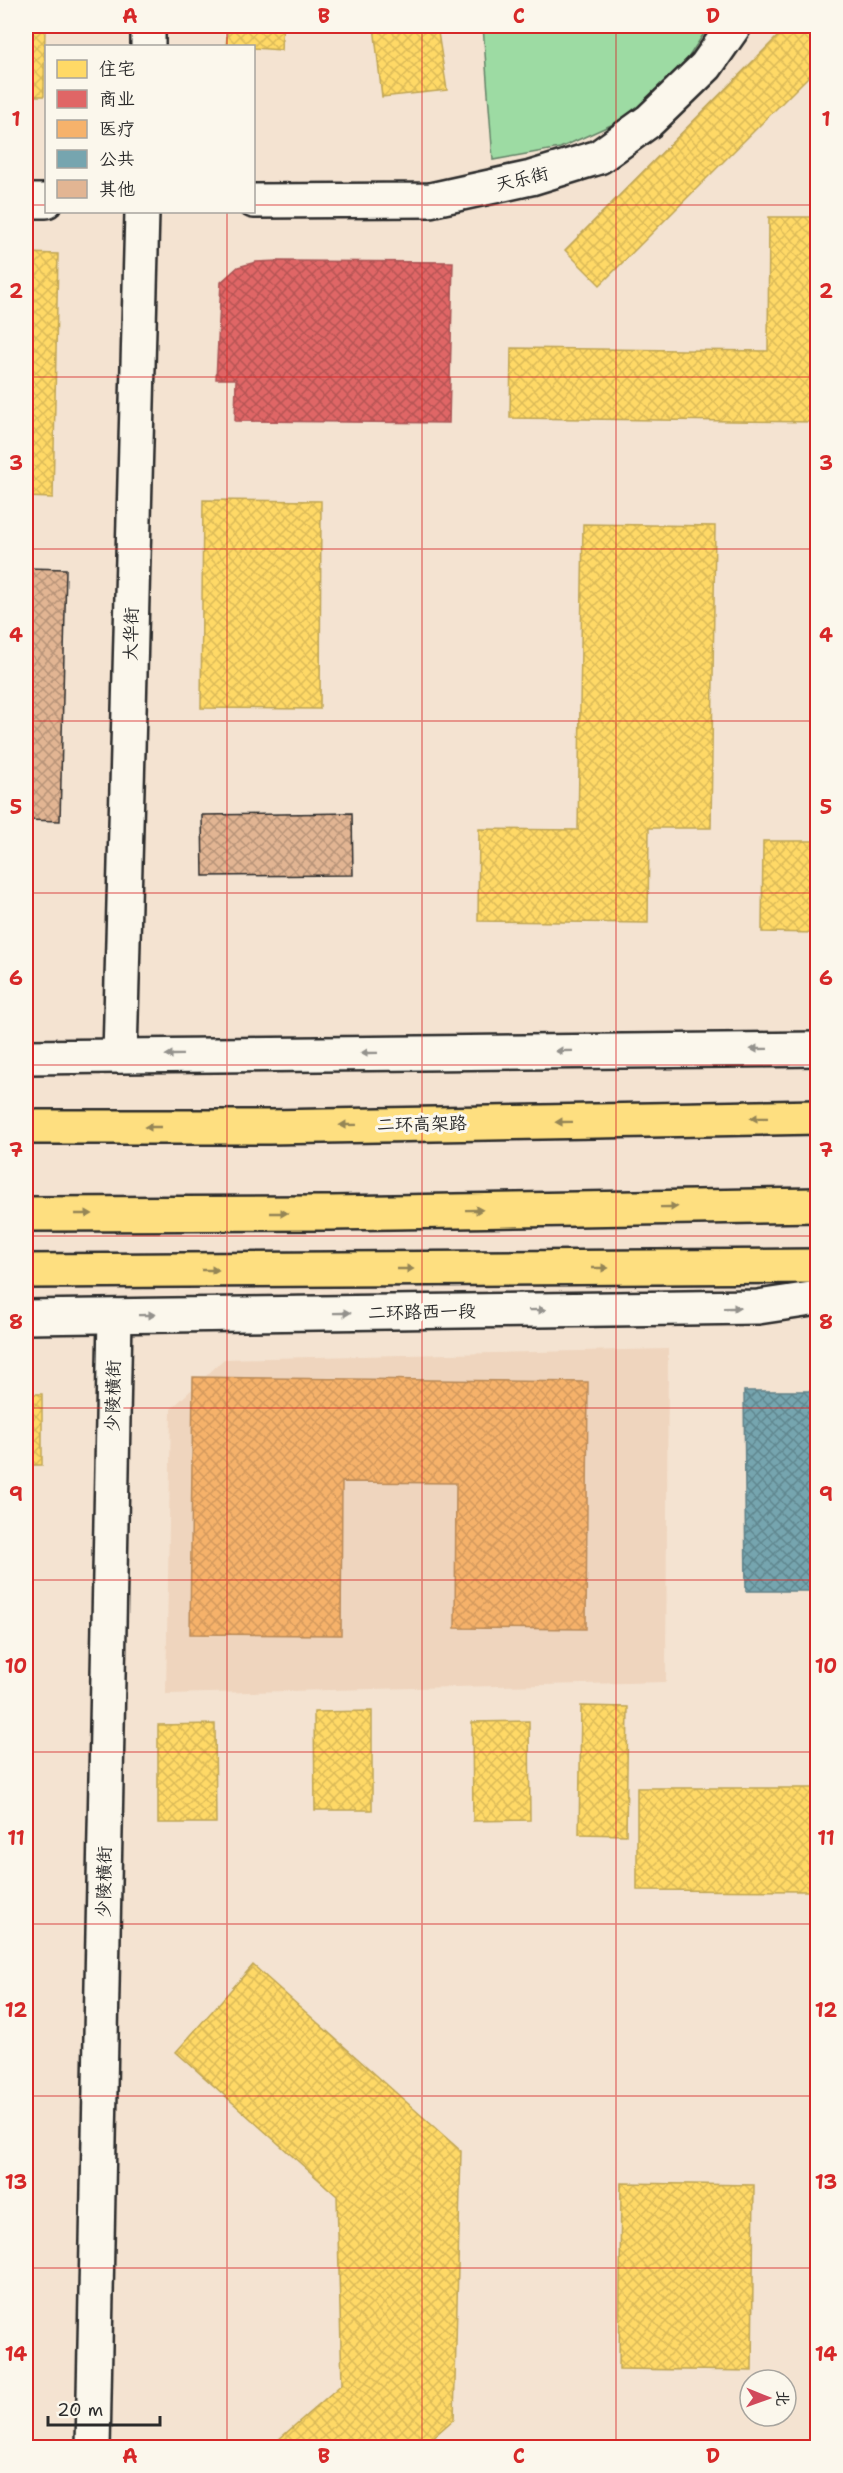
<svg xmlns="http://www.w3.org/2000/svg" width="843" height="2473" viewBox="0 0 843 2473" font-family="'Shantell Sans','LXGW WenKai TC',sans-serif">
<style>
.built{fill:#efd5be}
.green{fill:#9ddba3;stroke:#648367;stroke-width:1.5}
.homes{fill:url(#homes-cross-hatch);stroke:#bfa554;stroke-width:1.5}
.shops{fill:url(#shops-cross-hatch);stroke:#aa5454;stroke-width:1.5}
.health{fill:url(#health-cross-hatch);stroke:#b98a58;stroke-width:1.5}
.public{fill:url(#public-cross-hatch);stroke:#608087;stroke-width:1.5}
.building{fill:url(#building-cross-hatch);stroke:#2b2b2b;stroke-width:1.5}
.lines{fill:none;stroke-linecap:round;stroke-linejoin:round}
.street-casing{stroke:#2b2b2b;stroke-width:38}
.secondary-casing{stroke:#2b2b2b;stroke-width:38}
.highway-casing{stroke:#2b2b2b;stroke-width:38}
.street{stroke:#fbf7ec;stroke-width:33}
.secondary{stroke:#fbf7ec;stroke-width:33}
.highway{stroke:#fedf80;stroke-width:33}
.oneway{fill:#93918c}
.oneway2{fill:#948556}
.grid{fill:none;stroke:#d62828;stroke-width:1.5;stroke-opacity:0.55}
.labels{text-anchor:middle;stroke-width:6;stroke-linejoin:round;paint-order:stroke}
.street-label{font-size:18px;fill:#2b2b2b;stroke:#fbf7ec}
.neatline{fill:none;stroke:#d62828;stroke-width:2}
.grid-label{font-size:20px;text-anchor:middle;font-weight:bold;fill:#d62828}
</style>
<defs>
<pattern id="homes-cross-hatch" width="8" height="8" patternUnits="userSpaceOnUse" patternTransform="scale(1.5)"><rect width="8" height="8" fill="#ffd966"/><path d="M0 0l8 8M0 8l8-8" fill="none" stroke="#dbba59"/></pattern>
<pattern id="shops-cross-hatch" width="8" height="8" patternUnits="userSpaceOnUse" patternTransform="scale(1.5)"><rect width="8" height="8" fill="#e06666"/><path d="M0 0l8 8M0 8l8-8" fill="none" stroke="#b65454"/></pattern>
<pattern id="health-cross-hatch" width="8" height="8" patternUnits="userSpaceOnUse" patternTransform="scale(1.5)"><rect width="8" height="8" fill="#f6b26b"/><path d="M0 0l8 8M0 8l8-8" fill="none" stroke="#d3995d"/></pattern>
<pattern id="public-cross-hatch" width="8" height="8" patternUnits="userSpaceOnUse" patternTransform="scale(1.5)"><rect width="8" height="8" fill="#76a5af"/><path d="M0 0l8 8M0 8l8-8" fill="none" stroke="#61878f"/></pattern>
<pattern id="building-cross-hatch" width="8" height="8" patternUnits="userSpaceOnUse" patternTransform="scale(1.5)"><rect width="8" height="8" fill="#e2b593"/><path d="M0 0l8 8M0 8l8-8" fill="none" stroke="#b79378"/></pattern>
</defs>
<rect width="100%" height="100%" fill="#f4e3d1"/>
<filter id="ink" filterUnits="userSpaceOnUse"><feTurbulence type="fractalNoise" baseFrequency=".0167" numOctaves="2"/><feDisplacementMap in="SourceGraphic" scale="12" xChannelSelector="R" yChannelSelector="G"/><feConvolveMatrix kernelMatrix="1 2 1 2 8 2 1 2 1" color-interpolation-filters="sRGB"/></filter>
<g filter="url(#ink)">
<polygon class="built" points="668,1349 666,1682 166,1694 171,1409 224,1359"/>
<polygon class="green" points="483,26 709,26 684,64 631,116 560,148 493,160"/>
<g class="homes">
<polygon points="26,26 45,26 44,96 26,96"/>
<polygon points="228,26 283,26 281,50 226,46"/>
<polygon points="374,26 437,26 447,90 382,97"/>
<polygon points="788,26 818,26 818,67 600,285 565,250"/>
<polygon points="769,217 818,217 818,422 510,418 511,348 768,351"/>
<polygon points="26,253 58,254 53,498 26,497"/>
<polygon points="203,500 321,501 320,709 201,708"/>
<polygon points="583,524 715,526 711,828 649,828 648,923 478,921 479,829 578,830"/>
<polygon points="763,841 818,841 818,933 762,932"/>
<rect x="26" y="1394" width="16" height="71"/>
<polygon points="581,1706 628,1707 626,1835 579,1834"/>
<polygon points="372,1711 372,1810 315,1810 314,1712"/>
<polygon points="529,1721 530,1820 473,1821 472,1722"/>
<polygon points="215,1724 216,1823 158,1823 158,1725"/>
<polygon points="637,1788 818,1788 818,1891 637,1890"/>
<polygon points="253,1965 461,2151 454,2419 421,2448 269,2448 342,2384 337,2196 176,2052"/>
<polygon points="818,1987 818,2147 815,2147"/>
<polygon points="621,2183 754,2185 752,2371 619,2369"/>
</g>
<polygon class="shops" points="278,261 453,262 449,423 235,421 236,379 216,379 221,282 238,267 256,262"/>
<polygon class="health" points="193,1377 588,1382 586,1629 455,1628 456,1483 342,1482 341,1635 190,1634"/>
<polygon class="public" points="744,1391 818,1391 818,1591 746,1591"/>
<g class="building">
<polygon points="26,568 66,569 60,821 26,820"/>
<polygon points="352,813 353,875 203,876 202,815"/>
</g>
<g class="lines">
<g class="street-casing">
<g id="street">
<polyline points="148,46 148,26"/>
<polyline points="26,201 46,201"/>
<polyline points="254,201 430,200 531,178 599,157 649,121 706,66 734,26"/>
<polyline points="120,1056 142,212"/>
<polyline points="93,2448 115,1316"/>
</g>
</g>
<g class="secondary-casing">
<g id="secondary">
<polyline points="26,1057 818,1049"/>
<polyline points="26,1317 758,1307 818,1298"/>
</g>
</g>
<g class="highway-casing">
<g id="highway">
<polyline points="26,1127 269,1127 818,1117"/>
<polyline points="26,1214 331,1213 818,1205"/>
<polyline points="26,1271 818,1266"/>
</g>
</g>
<use href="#street" class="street"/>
<use href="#secondary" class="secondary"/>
<use href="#highway" class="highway"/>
</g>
<defs><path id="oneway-solid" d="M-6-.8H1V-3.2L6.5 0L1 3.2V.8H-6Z" transform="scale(1.5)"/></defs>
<g class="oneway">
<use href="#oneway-solid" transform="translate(759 1049) rotate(179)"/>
<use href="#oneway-solid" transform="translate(564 1051) rotate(179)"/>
<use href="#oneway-solid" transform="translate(369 1053) rotate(179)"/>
<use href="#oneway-solid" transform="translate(174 1055) rotate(179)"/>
<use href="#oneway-solid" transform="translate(732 1308) rotate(-1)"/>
<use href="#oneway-solid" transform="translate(537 1310) rotate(-1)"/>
<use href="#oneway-solid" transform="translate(342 1313) rotate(-1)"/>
<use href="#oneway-solid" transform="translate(147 1315) rotate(-1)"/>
</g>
<g class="oneway2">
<use href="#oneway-solid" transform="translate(759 1118) rotate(179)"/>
<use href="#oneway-solid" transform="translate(564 1122) rotate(179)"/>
<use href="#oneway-solid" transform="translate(348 1125) rotate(179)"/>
<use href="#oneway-solid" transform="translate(153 1127) rotate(180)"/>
<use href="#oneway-solid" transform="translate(669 1207) rotate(-1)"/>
<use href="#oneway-solid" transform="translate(474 1210) rotate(-1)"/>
<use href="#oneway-solid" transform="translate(279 1213)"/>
<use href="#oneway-solid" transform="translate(84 1214)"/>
<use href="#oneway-solid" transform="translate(600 1268)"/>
<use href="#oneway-solid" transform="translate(405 1269)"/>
<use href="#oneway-solid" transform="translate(210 1270)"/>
</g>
</g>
<path class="grid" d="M227,26v20M422,26v2422M616,26v2422M26,205h20M254,205h564M227,212v2236M26,377h792M26,549h792M26,721h792M26,893h792M26,1065h792M26,1236h792M26,1408h792M26,1580h792M26,1752h792M26,1924h792M26,2096h792M26,2268h792"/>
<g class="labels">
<g class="street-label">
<text transform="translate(522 179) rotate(-14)" y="6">天乐街</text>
<text transform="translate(131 634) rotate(-89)" y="6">大华街</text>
<text transform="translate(422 1124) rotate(-1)" y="6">二环高架路</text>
<text transform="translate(422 1312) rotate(-1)" y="6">二环路西一段</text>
<text transform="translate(113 1396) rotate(-89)" y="6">少陵横街</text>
<text transform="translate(104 1882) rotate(-89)" y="6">少陵横街</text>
</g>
</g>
<rect width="843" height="2473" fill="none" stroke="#fbf7ec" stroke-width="66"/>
<rect x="45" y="45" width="210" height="168" fill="#fbf7ec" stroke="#a8a59f" stroke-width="1.5"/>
<rect x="57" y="60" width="30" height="18" fill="#ffd966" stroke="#a8a59f" stroke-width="1.5"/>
<text x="99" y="75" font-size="18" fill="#2b2b2b">住宅</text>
<rect x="57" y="90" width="30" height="18" fill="#e06666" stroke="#a8a59f" stroke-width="1.5"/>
<text x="99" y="105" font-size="18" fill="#2b2b2b">商业</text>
<rect x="57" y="120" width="30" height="18" fill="#f6b26b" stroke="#a8a59f" stroke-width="1.5"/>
<text x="99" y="135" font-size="18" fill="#2b2b2b">医疗</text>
<rect x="57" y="150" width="30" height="18" fill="#76a5af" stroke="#a8a59f" stroke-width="1.5"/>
<text x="99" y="165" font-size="18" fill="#2b2b2b">公共</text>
<rect x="57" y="180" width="30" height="18" fill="#e2b593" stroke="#a8a59f" stroke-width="1.5"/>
<text x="99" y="195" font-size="18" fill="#2b2b2b">其他</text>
<g transform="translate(768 2398) rotate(91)"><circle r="28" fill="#fbf7ec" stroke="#a8a59f" stroke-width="1.5"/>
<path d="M0-4.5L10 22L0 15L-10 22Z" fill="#d1495b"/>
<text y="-9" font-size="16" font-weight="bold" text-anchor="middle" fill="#2b2b2b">北</text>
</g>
<path d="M48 2416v9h112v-9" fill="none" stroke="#2b2b2b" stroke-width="3"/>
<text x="57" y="2416" font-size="18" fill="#2b2b2b" stroke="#fbf7ec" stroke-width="4.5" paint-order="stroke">20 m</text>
<rect x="33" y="33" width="777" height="2407" class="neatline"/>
<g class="grid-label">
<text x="130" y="23">A</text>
<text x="324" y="23">B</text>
<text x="519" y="23">C</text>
<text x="713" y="23">D</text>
<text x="16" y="126">1</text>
<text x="826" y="126">1</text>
<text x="16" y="298">2</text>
<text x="826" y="298">2</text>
<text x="16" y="470">3</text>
<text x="826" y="470">3</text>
<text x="16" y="642">4</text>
<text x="826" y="642">4</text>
<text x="16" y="814">5</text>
<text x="826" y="814">5</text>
<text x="16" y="985">6</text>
<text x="826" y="985">6</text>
<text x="16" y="1157">7</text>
<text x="826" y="1157">7</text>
<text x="16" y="1329">8</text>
<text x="826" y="1329">8</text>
<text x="16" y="1501">9</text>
<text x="826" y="1501">9</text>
<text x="16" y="1673">10</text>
<text x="826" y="1673">10</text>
<text x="16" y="1845">11</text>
<text x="826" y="1845">11</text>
<text x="16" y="2017">12</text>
<text x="826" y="2017">12</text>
<text x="16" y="2189">13</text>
<text x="826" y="2189">13</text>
<text x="16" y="2361">14</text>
<text x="826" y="2361">14</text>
<text x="130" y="2463">A</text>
<text x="324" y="2463">B</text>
<text x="519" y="2463">C</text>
<text x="713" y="2463">D</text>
</g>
</svg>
